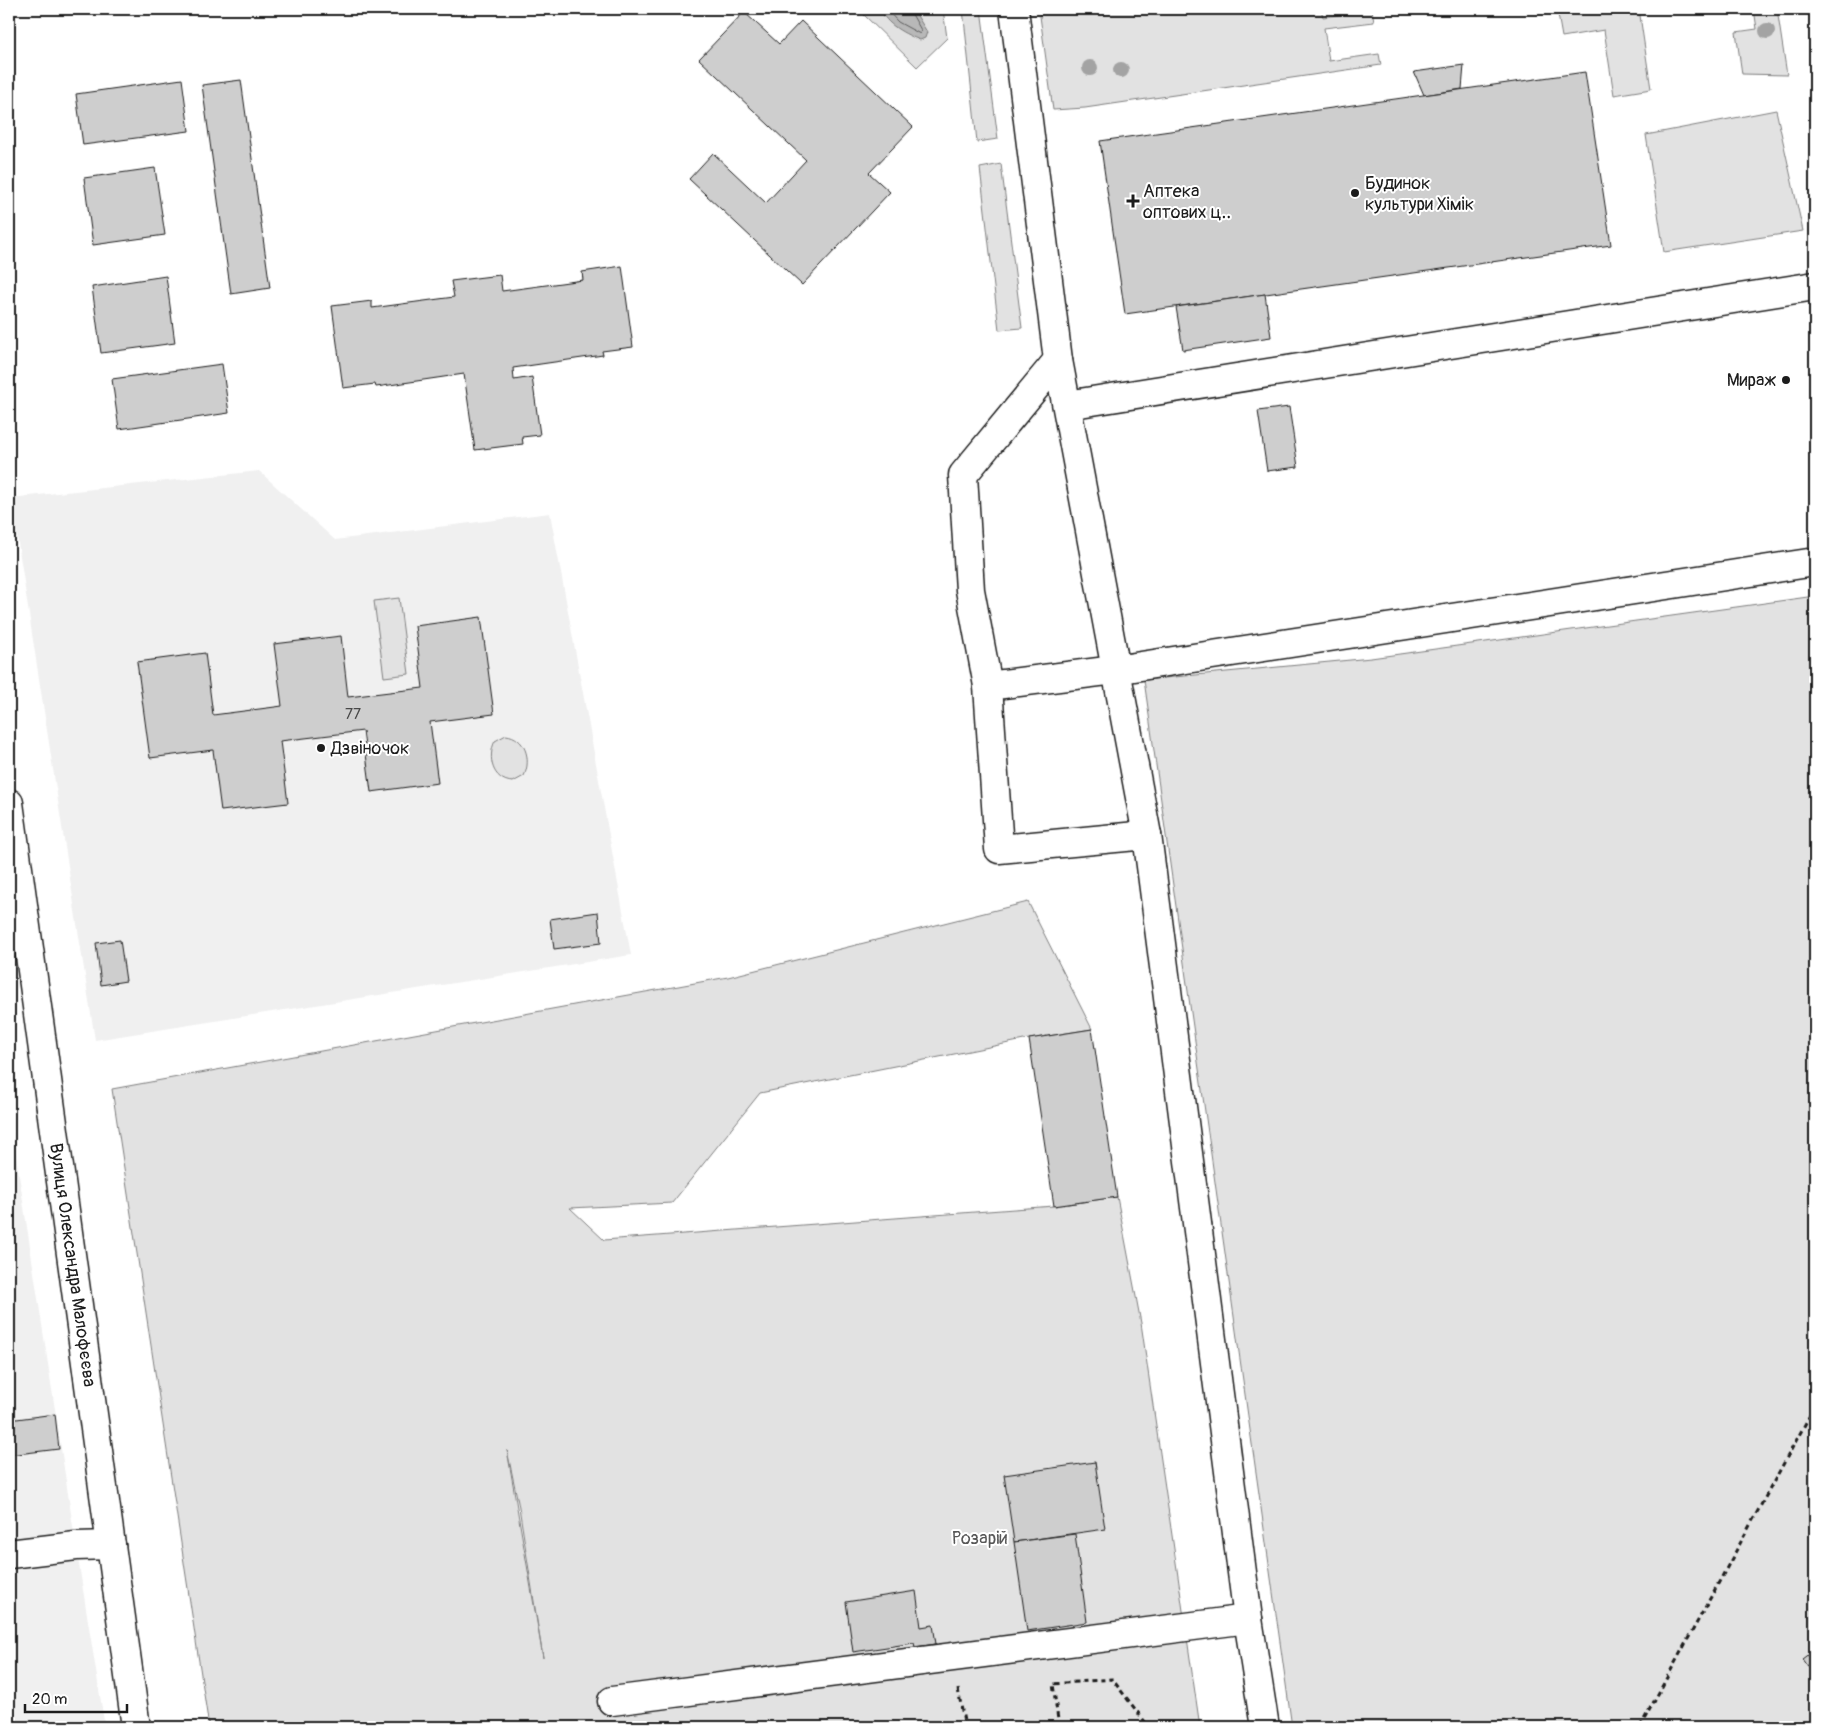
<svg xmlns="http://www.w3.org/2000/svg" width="1824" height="1736" viewBox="0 0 1824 1736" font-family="Pangolin,sans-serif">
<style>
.built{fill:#f0f0f0}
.green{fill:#e2e2e2;stroke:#7f7f7f;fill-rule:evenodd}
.water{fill:#b8b8b8;stroke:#7a7a7a}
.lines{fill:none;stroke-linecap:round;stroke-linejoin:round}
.shore{stroke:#5a5a5a;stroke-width:1}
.building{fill:#cecece;stroke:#1c1c1c}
.minor-casing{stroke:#1c1c1c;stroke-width:31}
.path{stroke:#1c1c1c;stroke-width:3;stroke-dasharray:5 4;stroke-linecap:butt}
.minor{stroke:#fff;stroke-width:28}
.tree{fill:#a3a3a3}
.poi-dot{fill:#1c1c1c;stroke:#fff;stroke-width:2}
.labels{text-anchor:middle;stroke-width:4;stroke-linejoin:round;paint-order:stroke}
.number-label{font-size:15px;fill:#484848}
.poi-label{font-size:18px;fill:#1c1c1c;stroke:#fff;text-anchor:start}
.street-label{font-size:18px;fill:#1c1c1c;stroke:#fff}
.park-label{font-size:18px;fill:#575757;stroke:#fff}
</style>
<rect width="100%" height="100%" fill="#fff"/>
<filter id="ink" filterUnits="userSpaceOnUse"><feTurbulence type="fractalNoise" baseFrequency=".02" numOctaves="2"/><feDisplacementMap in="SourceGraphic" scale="10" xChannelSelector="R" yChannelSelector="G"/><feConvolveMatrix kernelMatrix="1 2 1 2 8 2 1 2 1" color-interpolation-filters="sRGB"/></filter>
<g filter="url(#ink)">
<g class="built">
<polygon points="259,471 335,540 550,513 631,955 95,1040 11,498"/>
<polygon points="9,1110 76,1546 105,1727 9,1727"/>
</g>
<g class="green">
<polygon points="858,9 943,9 947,38 917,67"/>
<polygon points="963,9 981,9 998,139 977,142"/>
<polygon points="1039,9 1321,9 1323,17 1372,10 1374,22 1324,28 1329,61 1379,54 1381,65 1085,108 1053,110"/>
<polygon points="1557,9 1639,9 1651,89 1614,95 1604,30 1562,37"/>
<polygon points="1754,9 1777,9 1787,75 1742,74 1736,32 1757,29"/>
<polygon points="1776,110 1803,231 1664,252 1646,135"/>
<polygon points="1001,164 1022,328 999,330 980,168"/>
<polygon points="1815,596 1815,1727 1292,1727 1144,680 1371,658"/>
<polygon points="399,598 409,674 384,677 374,601"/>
<path d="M506,735c19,2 26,24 18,41l-11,6c-21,-1 -26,-25 -18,-41z"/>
<path d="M1028,902l64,127 -63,10 -269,54 -88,110 -102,5 34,32 450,-34 63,-9 24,126 59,404h-991l-97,-638 616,-112zM507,1450l12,57 24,151v-1z"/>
</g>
<path class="water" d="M881,9h32l14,23 -2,6 -5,2c-13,-5 -36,-16 -39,-31z"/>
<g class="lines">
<polyline class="shore" points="886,9 898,22 920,34 921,30 909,9"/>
</g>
<g class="building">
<polygon points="744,12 779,44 801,21 913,127 869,173 890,192 802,285 689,179 713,153 766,203 806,160 699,59"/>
<polygon points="1464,65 1462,89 1424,95 1414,72"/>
<polygon points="1585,72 1611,245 1125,314 1100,141"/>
<polygon points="182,79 189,131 83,145 76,94"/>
<polygon points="241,80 270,288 231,294 202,85"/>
<polygon points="155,168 165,235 93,245 84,178"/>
<polygon points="622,266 633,347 602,351 603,355 513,368 514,380 532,377 540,435 522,437 523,444 475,450 464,374 376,387 375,384 343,388 332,306 372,301 372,308 454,297 451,281 500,275 502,291 583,280 582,272"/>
<polygon points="166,276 175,343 101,353 92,287"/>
<polygon points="1265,294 1271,337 1183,350 1176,307"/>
<polygon points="222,364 229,413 119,429 112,379"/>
<polygon points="1289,407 1298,467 1267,471 1258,411"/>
<polygon points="481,617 494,714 430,722 438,783 371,792 363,731 280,741 288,803 221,811 213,750 150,758 137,662 205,653 213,715 275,707 282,706 274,644 341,636 348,697 423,688 415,626"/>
<polygon points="598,912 601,943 554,949 550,919"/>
<polygon points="120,940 126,981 101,985 96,943"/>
<polygon points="1092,1029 1117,1197 1054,1206 1029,1039"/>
<polygon points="55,1414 59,1449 9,1455 9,1420"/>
<polygon points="1095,1462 1105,1529 1014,1542 1004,1475"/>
<polygon points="1075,1534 1087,1622 1027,1631 1014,1542"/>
<polygon points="916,1591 921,1627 933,1625 936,1644 915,1647 914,1643 853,1652 846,1602"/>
<polygon points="1815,1650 1815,1676 1803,1659"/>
</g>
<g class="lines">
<g class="minor-casing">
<g id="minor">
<polyline points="1014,9 1058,360 1147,835 1248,1619 1265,1727"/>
<polyline points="1058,360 963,475 970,590 988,686 999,849 1147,835"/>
<polyline points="1067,405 1815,286"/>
<polyline points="988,686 1115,670 1815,562"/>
<polyline points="9,803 136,1727"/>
<polyline points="9,1554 76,1546 111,1545"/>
<polyline points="612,1701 1248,1619"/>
</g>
</g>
<g class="path">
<polyline points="1813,9 1815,27"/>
<polyline points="958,1689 965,1727"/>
<polyline points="1059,1727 1053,1684 1112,1679 1149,1727"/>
<polyline points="1640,1727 1815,1406"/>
</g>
<use href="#minor" class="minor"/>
</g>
<g class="tree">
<circle cx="1767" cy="31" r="8"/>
<circle cx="1090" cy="68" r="8"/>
<circle cx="1121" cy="70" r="8"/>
</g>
</g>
<g class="poi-dot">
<circle cx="1355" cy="193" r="5"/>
<path d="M1130.5 193.5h5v5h5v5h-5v5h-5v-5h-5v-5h5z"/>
<circle cx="1786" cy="380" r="5"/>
<circle cx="321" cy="748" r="5"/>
</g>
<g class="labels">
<g class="number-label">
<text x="353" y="719">77</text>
</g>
<g class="poi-label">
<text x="1365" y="189">Будинок<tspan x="1365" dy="21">культури Хімік</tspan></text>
<text x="1143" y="197">Аптека<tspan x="1143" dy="21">оптових ц‥</tspan></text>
<text x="1776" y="386" text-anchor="end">Мираж</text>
<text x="331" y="754">Дзвіночок</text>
</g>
<g class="street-label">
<text transform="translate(73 1265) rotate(82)" y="6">Вулиця Олександра Малофєєва</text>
</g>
<g class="park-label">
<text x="980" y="1544">Розарій</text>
</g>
</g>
<rect width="1824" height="1736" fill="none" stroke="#fff" stroke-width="30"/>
<rect x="15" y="15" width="1794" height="1706" fill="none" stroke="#1c1c1c" stroke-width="2" filter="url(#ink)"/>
<path d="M25 1704v8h102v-8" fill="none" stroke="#1c1c1c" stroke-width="2.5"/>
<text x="32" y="1704" font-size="15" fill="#1c1c1c" stroke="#ffffff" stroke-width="4" paint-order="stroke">20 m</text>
</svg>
